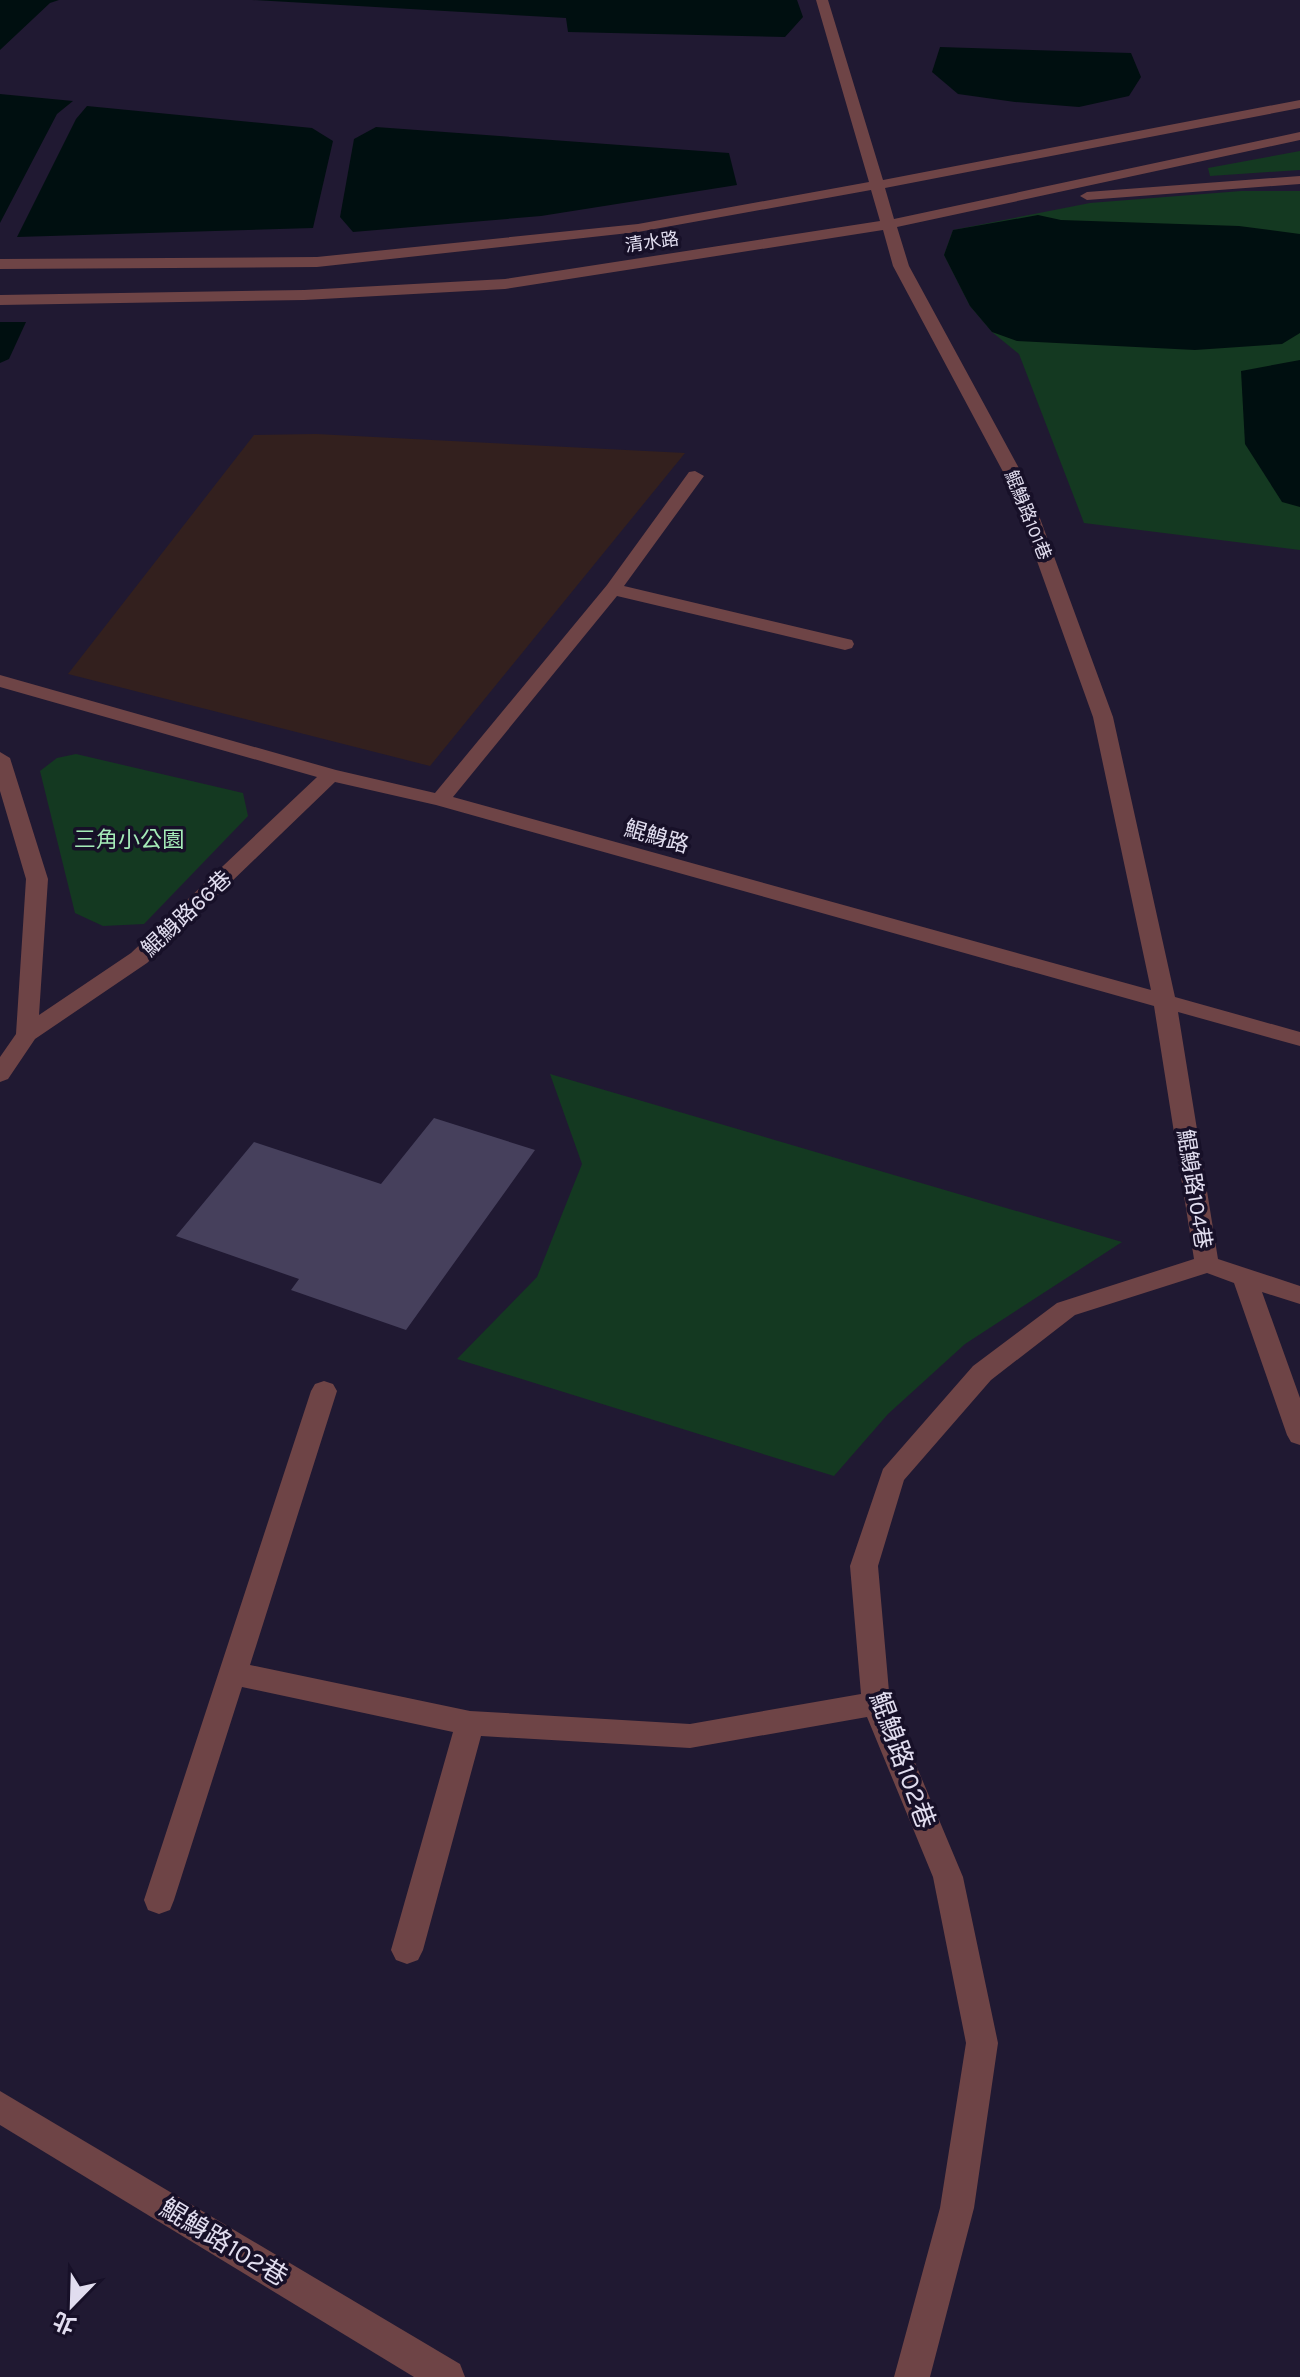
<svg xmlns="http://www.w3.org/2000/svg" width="1300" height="2377" viewBox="0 0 1300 2377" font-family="Karla,'Noto Sans TC',sans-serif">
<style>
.industrial{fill:#33201e}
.green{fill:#143921}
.water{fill:#000f10}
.building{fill:#46405c}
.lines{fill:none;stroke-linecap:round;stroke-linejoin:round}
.minor{fill:#6e4446;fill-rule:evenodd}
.labels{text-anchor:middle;stroke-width:7;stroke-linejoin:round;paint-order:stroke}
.far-street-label{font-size:18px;fill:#e1ddef;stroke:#171028}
.street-label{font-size:22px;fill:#e1ddef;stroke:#171028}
.park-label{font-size:22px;fill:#a5ecb8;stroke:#171028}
.near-street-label{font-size:26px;fill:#e1ddef;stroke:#171028}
</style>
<rect width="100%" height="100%" fill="#201932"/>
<polygon class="industrial" points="316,434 685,453 430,766 68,674 254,435"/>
<g class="green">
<polygon points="1300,151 1300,170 1210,176 1208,168"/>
<polygon points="1241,191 1300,191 1300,550 1084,523 1019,354 992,332 970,306 944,255 953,230 1090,203"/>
<polygon points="76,754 243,793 248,816 144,924 103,926 75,913 40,771 57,758"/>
<polygon points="550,1074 1122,1242 965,1344 888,1414 834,1476 457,1359 537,1277 582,1164"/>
</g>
<g class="water">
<polygon points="0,0 59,0 50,3 0,50"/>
<polygon points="252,0 797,0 803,17 785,37 568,32 566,18"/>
<polygon points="940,47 1131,53 1141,77 1129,96 1079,107 1015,102 958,94 932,72"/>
<polygon points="0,94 73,101 57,114 0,223"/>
<polygon points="87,106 312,128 333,141 313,228 17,237 76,119"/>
<polygon points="376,127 729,153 737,185 541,216 353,232 340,217 354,139"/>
<polygon points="1038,215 1061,220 1239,226 1300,234 1300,333 1282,344 1195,350 1017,341 992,332 970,306 944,255 953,230"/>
<polygon points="0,322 26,322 9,359 0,363"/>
<polygon points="1300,360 1300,507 1282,502 1245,444 1241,371"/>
</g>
<polygon class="building" points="434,1118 535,1150 406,1330 291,1290 299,1279 176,1236 254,1142 381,1184"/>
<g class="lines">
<g class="minor">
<polygon points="816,0 828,0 883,180 1300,100 1300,108 885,188 894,219 1300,132 1300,140 897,227 909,266 1027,483 1113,717 1175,997 1300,1032 1300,1046 1178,1012 1218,1259 1300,1286 1300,1304 1262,1292 1300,1398 1300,1445 1291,1442 1287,1435 1234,1283 1207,1273 1075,1315 991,1380 904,1480 878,1566 890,1703 963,1877 998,2043 974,2208 930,2377 894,2377 940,2208 966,2043 933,1877 867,1717 690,1748 481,1736 423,1950 418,1960 407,1964 396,1960 391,1950 453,1732 242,1687 174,1900 170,1910 159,1914 148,1910 144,1900 311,1391 315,1384 324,1381 333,1384 337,1391 250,1665 470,1711 690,1724 861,1694 850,1566 883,1469 973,1366 1057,1303 1194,1259 1154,1006 436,805 335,782 147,963 35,1039 8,1079 0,1082 0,1057 16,1034 26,879 0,791 0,752 10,758 48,879 39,1015 131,953 317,777 0,687 0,675 336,770 435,793 607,585 689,472 695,471 704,476 624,586 852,640 854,644 852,648 845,650 617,596 453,797 1151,990 1093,717 1009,483 893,266 883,230 505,289 304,300 0,305 0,295 304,290 505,279 880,221 871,190 638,232 317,267 0,269 0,259 317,257 638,224 869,182"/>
<polygon points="1300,176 1300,184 1087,200 1080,196 1087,192"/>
<polygon points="0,2091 460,2364 465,2377 414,2377 0,2125"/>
</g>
</g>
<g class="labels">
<g class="far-street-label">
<text transform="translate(652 242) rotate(-8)" y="6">清水路</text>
<text transform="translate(1028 515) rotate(68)" y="6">鯤鯓路101巷</text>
</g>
<g class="street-label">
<text transform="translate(657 836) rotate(16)" y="8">鯤鯓路</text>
<text transform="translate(186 913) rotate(-43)" y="8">鯤鯓路66巷</text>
<text transform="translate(1195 1189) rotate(81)" y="8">鯤鯓路104巷</text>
</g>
<g class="park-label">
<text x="129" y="847">三角小公園</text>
</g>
<g class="near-street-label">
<text transform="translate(903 1760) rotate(70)" y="9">鯤鯓路102巷</text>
<text transform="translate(224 2242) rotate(31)" y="9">鯤鯓路102巷</text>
</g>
</g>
<g transform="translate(72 2305) rotate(203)" stroke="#171028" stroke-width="6" paint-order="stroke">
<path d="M0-6L14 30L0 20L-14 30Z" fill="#e1ddef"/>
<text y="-12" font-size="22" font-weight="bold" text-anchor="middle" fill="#e1ddef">北</text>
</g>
</svg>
